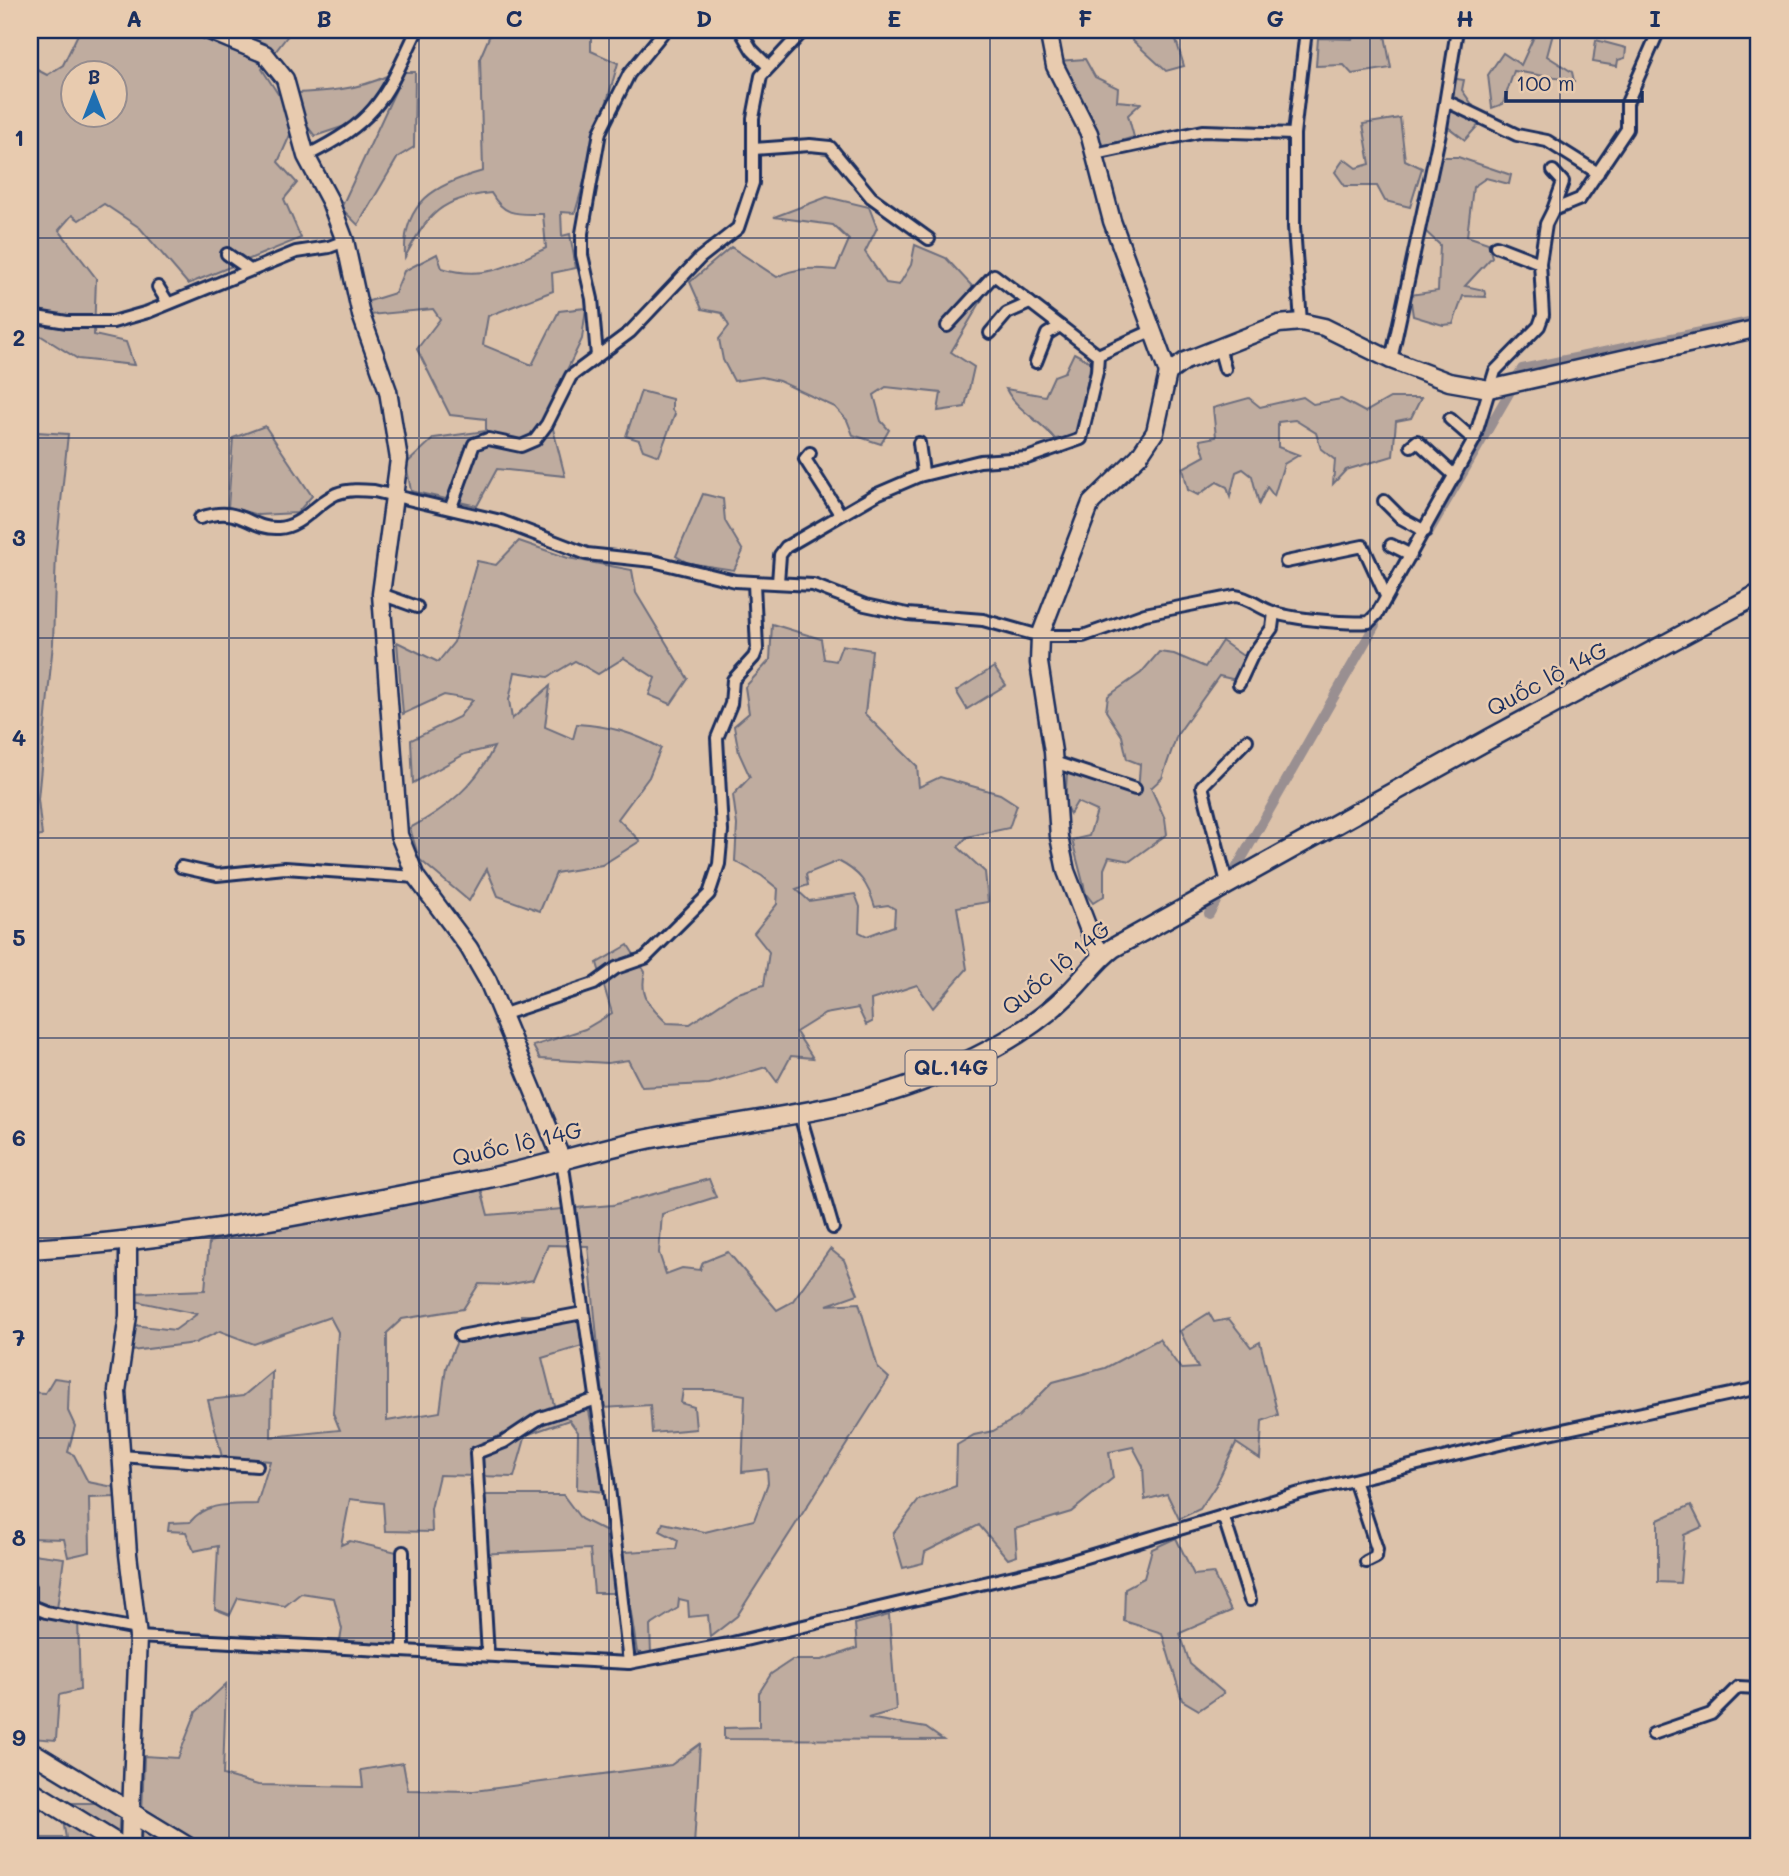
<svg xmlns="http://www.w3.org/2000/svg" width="1789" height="1876" viewBox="0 0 1789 1876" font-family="Mali,sans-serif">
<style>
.green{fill:#bfac9f;stroke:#6d6e7e;stroke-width:2;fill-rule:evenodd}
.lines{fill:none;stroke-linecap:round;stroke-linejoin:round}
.canal{stroke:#998f91;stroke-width:10}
.street-casing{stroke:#1b2f5e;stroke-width:16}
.secondary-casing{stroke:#1b2f5e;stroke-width:21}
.primary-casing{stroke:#1b2f5e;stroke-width:23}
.street{stroke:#e8cbaf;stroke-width:10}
.secondary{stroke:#e8cbaf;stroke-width:16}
.primary{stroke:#e8cbaf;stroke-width:18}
.grid{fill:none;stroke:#1b2f5e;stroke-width:2;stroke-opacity:0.55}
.labels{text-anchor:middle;stroke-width:5;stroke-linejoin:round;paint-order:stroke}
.shield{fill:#e8cbaf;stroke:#585e76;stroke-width:2}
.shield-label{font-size:21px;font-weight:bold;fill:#1b2f5e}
.street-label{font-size:23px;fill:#1b2f5e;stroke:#e8cbaf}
.neatline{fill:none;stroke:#1b2f5e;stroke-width:2.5}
.grid-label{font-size:23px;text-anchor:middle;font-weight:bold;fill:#1b2f5e}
</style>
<rect width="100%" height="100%" fill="#dcc2aa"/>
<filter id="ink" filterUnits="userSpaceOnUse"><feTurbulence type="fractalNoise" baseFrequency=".0143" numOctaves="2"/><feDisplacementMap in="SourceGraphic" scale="14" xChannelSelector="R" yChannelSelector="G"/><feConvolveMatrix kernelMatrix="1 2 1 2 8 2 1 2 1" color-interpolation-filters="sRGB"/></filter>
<g filter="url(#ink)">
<g class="green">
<path d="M80,30h212l-30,39 16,25c39,-2 76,-2 111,-19l-2,23 -30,24 -42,14 -7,-9 -18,8 -12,27 19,21 -13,16 17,39 -113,46 -48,-56 -36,-24 -25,16 -7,-5 -13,15 37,48 -2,57 32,7 8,23 -56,-6 -48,-30v-263l17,9 16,-10zM74,74h42v42h-42z"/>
<path d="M492,30h99v21l27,12 -43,150 -14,-1 1,24 8,-2 6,34 -24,5 1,18 -65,25 -5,29 49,20 27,-54 27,-3 -4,31 -34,70 17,67 -68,-7 -20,37 -66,-15 -5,-27 28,-26 52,-7v-12l-36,-4 -33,-66 23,-30 -7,-10 -63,6 -4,-13 29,-9 9,-22 33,-17 5,14c42,13 67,-2 104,-20l-3,-34c-26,0 -38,3 -52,-21 -50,5 -63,21 -86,64 -3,-55 31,-73 78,-86l-3,-113z"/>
<polygon points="1136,30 1173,30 1184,66 1166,71 1132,40"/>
<polygon points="1360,30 1384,30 1391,68 1352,74 1344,65 1316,66 1318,38 1352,39"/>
<polygon points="1537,30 1554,30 1547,56 1572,72 1574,81 1514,71 1503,104 1492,108 1488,75 1503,53 1521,65"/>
<polygon points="1596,40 1626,48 1625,58 1618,60 1617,66 1593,62"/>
<polygon points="1085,59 1095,77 1118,88 1117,101 1141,103 1128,115 1134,137 1101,147 1058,61"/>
<polygon points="404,72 415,72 414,147 398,157 358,225 341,208"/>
<polygon points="1444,77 1464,80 1462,90 1483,120 1465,140 1436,118"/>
<polygon points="1400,118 1405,160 1422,168 1410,207 1385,201 1377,186 1345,186 1335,172 1344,159 1356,168 1370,164 1363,124"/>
<polygon points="1442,157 1458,157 1511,175 1509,184 1486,178 1473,187 1467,236 1488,243 1492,257 1465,286 1484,290 1486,297 1463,296 1453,324 1443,325 1413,316 1410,295 1438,291 1440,245 1424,230 1437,166"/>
<path d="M827,197l42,10 8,21 -12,24 21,31 13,2 12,-20 4,-20 31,13 37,40 -32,54 23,15 -9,40 -27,4 3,-18 -55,-6 -12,8 7,26 8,9 -8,14 -28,-9 -6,-15 -12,-13 -56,-26 -17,-4 -28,4 -11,-21 -4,-21 10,-13 -7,-13 -20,-4 -12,-27 41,-35 46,30c18,-10 39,-9 59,-7l13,-30 -16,-15 -59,-8z"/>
<path d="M1074,353l17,9 -12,69 -4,5 -20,3c-15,-19 -38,-28 -49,-50l39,7 9,-20 11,-4z"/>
<polygon points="641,391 672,399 672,410 675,414 659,456 643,450 639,440 626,436"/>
<polygon points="1303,397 1313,404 1341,399 1365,412 1390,398 1421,398 1411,418 1396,421 1393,456 1346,470 1333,484 1335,460 1321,449 1316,433 1295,420 1278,422 1278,447 1299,455 1284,464 1274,496 1267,487 1259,504 1252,476 1243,469 1236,472 1230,497 1227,487 1217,482 1198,495 1188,490 1183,468 1205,456 1200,440 1216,437 1213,408 1249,398 1260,407"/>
<polygon points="265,426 312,496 297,513 258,515 228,507 233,438"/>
<polygon points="37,432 68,434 56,551 53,643 38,799 42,836 30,838 30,450"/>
<polygon points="703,494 723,499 725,521 743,551 734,570 688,563 676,556"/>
<path d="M519,541l49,17 64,12 4,23 52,86 -17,25 -22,-9 6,-17 -31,-20 -26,16 -23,-13 -27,16 -33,-5 -6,28 3,19 38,-33 -5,41 28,12 4,-15c32,2 55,8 84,24l-12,29 -31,42 22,22 -38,24 -46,8 -16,38 -42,-15 -11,-27 -18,32 -50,-42 -9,-31c36,-19 66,-43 84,-81l-29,7 -52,29 -2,-43 48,-23 14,-17 -29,-5 -41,19 -6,-72 41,20 16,-20 23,-81 19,4z"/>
<path d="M772,624l49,15 3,20 12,2 6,-16 30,5 -7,64 52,52 2,21 21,-10 60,17 17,11 -8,23 -42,9 -9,10 27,25 3,30 -31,5 10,62 -34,39 -16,-23 -46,15 1,22 -6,3 -8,-17 -33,6 -29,18 17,26 -22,-2 -14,26 -11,-15 -57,17 -67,3 -14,-27 -20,3 -68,-4 -7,-13 52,-17 27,-16 -15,-50 31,-18 17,27c-6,24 5,35 22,51l23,1 45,-30 29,-9 5,-33 -15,-19 23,-29 1,-15 -16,-13 -27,-15 2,-36 -4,-30 17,-18 -11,-24 -5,-27 15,-13 -4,-26 25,-27zM838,861c22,11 30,23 37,46l13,-2 7,4 -1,17 -27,10 -8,-4 1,-25 -5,-13 -46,7 -13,-12 12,-4 -2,-11z"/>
<polygon points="1222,641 1246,658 1236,680 1219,676 1177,735 1162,778 1151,788 1165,819 1167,834 1130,861 1109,857 1104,869 1104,896 1093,903 1086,894 1072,840 1089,836 1097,811 1077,802 1070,814 1065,805 1067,773 1138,794 1140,764 1127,759 1122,736 1106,711 1108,696 1141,673 1159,652 1174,654 1205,667"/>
<polygon points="994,667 1006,685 967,709 956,691"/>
<path d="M709,1179l7,18 -54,17 -3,39 7,21 16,-6 18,2 3,-8 25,-10 49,58 15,-8 38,-53 14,11 14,34 -31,11 32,-2 19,65 11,10 -152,238 -27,21 -2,-22 -19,2 -1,-16 -9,-2 -1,9 -28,18 1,29 -14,-3 -9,-59h-34l-4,-44 -114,5 3,-59h84l18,24 26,13 2,21 67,-4 2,-9 -18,-9 3,-8 42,9 49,-12 14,-37 -1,-14 -25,3 3,-77 -29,-5h-33l-2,13 13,4 2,22 -44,4 -2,-28 -46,3 -16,-162 -40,-1 -15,35 -26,5 -28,-1 -16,25 -61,10 -15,14v88l53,-9 6,-45 11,-26 63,-15 1,-11 57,1 4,30 -40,12 13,51 34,2 15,81 -27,-3 1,-57 -9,-12 -43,15 -12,42 -75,-2 -8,34 1,23 -47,-1 -2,-28 -33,-4 -9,46 9,-4 51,12 6,94 -67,-6 2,-12 -8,-31 -33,-5 -16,13 -47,-8 -8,17 -15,-6 3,-63 -24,5 -8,-19 -18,-1 1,-8 21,-1c17,-21 42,-17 67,-18l13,-43 -48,-4 -14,-57 35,-4 29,-24 -1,65 69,-7 -7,-17 5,-81 -8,-15 -76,27 -34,-13 -25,12 -64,8 2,-26 42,5 22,-16 -62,-13 -2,-8 72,-3 4,-48 271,-57 8,30 125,-10z"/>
<polygon points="1209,1313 1214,1322 1229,1319 1251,1347 1260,1342 1278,1415 1262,1421 1260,1459 1236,1443 1216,1485 1200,1509 1179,1519 1167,1494 1145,1500 1143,1466 1133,1447 1109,1452 1113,1478 1071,1512 1015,1529 1017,1556 1008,1559 979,1525 925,1552 923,1563 903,1568 893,1534 919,1500 956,1486 957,1445 974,1435 993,1431 1018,1417 1053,1382 1105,1368 1159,1339 1181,1369 1198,1368 1180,1331"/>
<polygon points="54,1378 69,1380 68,1411 75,1426 68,1452 74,1455 88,1482 114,1487 116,1497 89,1498 90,1552 68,1557 64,1539 30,1538 30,1392 45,1393"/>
<polygon points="1691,1505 1702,1527 1684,1535 1680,1583 1658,1582 1658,1520"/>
<polygon points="1176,1538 1194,1575 1213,1573 1231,1611 1180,1633 1190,1664 1224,1693 1199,1710 1182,1700 1162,1633 1124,1621 1125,1588 1144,1578 1152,1549"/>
<polygon points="33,1554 64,1558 57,1609 78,1618 80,1690 59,1695 56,1740 32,1738 33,1746 30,1744 30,1613 36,1612"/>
<polygon points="889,1615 896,1710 868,1718 926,1728 943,1740 724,1739 724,1728 759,1727 759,1693 771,1674 792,1660 822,1660 857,1648 855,1624"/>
<polygon points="226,1684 223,1775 258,1785 363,1787 361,1770 403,1763 408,1790 474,1791 671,1765 700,1744 694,1846 141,1846 144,1756 178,1758 196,1712"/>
<polygon points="60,1803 120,1803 118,1846 30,1846 30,1838 66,1838"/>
</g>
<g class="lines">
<g class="canal">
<polyline points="1516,379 1522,369 1759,320"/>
<polyline points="1428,533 1512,388"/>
<polyline points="1234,872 1375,625"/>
<polyline points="1209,914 1219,896"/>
</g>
<g class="street-casing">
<g id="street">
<polyline points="740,30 752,50 768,66"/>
<polyline points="1446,101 1517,135 1547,141 1598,173"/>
<polyline points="753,149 810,145 830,147 871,197 929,239"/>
<polyline points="1095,154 1203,131 1294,134"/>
<path d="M306,156c72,-36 78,-56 111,-126"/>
<polyline points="1553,210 1563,182 1553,171"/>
<polyline points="1496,246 1540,263"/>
<polyline points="227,254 250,270"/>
<polyline points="158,287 168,303"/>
<polyline points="30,316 67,322 113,322 148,312 296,252 329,247 345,241"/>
<polyline points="1301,322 1294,227 1294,134 1306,30"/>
<polyline points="947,326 994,275 1098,355 1151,331"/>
<polyline points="990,333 1007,313 1030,303"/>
<polyline points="1219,347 1225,369"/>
<polyline points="597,356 592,299 582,255 582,233 600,132 629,74 665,30"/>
<polyline points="1391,360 1441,128 1457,30"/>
<polyline points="1036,362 1047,334 1060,326"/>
<polyline points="1450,419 1474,440"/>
<polyline points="1411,446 1417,441 1455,476"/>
<polyline points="810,453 805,459 840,514"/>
<polyline points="919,476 980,461 1027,458 1081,439 1097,372 1098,355"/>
<polyline points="1384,501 1401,518 1425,531"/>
<polyline points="451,507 474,444 488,439 521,446 535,440 547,424 571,376 630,332 700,258 738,228 753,183 753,118 761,76 804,30"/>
<path d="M200,518c43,-14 48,12 79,10 22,-1 37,-25 57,-34 12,-5 25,-4 38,-3l127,30 86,33 66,7 82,20 78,4 52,20 42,9 76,6 57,16h43l62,-22 90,-18c15,2 21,10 35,15 17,8 79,13 99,11l8,-8 97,-174 21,-69 44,-45 4,-11 -3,-52 6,-39 7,-14 27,-11 47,-70v-26l32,-73"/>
<polyline points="1391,545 1411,555"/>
<polyline points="1286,562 1363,546 1386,596"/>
<polyline points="778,582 780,555 786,547 877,494 919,476 923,472 919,443"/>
<polyline points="381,594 417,607"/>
<polyline points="1239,684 1252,656 1272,628 1274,613"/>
<polyline points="1054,762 1135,789"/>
<polyline points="181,867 217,875 285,868 416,877"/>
<polyline points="1227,883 1202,786 1247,740"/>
<polyline points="504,1014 594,984 616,968 645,958 709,894 719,864 722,831 717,738 731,704 733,680 754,657 757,649 754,583"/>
<polyline points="800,1115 833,1228"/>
<polyline points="562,1160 608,1479 629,1663"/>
<polyline points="460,1336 583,1313"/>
<polyline points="121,1456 257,1466"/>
<polyline points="1354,1480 1377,1549 1376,1557 1366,1562"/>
<polyline points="1223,1515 1250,1600"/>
<polyline points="30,1589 30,1607"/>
<polyline points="31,1606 46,1612 137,1629"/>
<polyline points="138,1637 629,1663 728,1644 1052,1567 1300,1493 1516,1440 1759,1388"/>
<polyline points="403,1651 403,1552"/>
<polyline points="488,1655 476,1453 504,1442 540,1418 597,1399"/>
<polyline points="1653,1734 1711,1714 1738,1687 1759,1688"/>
</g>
</g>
<g class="secondary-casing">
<g id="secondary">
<polyline points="207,30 265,54 285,79 306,156 330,201 345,241 361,315 388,391 399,459 381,594 399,835 416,877 469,948 488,981 562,1160"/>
<polyline points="1048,30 1055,66 1089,133 1112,221 1168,373"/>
<polyline points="1103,955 1093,941 1066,871 1059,837 1053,752 1039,663 1040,636 1091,503 1139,456 1155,432 1168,373 1185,361 1279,324 1301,322 1324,327 1391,360 1449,382 1489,389 1759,328"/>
<polyline points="128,1242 128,1316 117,1391 128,1554 138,1637 131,1813"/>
</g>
</g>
<g class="primary-casing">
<g id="primary">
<path d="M30,1249c153,-9 304,-40 454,-70 59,-12 115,-31 174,-42 111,-21 213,-26 316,-79 33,-16 69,-39 95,-65 15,-14 27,-33 44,-45l378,-210 268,-144"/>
<polyline points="30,1751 186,1846"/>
<polyline points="30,1790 121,1846"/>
<polyline points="130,1846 131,1813"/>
</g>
</g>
<use href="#street" class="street"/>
<use href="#secondary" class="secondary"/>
<use href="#primary" class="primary"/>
</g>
</g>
<path class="grid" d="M229,30v1816M419,30v1816M609,30v1816M799,30v1816M990,30v1816M1180,30v1816M1370,30v1816M1560,30v1816M30,238h1729M30,438h1729M30,638h1729M30,838h1729M30,1038h1729M30,1238h1729M30,1438h1729M30,1638h1729"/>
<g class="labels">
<rect class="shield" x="905.5" y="1050.5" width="91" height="35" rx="5"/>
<g class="shield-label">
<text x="951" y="1075">QL.14G</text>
</g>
<g class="street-label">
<text transform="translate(1547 679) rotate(-28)" y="8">Quốc lộ 14G</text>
<text transform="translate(1056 968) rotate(-40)" y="8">Quốc lộ 14G</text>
<text transform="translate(517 1144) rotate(-13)" y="8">Quốc lộ 14G</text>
</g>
</g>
<rect width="1789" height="1876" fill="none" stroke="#e8cbaf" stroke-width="77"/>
<g transform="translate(94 94)"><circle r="33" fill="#e8cbaf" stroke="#968d8f" stroke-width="2"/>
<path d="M0-5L12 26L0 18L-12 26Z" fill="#1f6fb2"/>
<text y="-10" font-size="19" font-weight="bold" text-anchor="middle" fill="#1b2f5e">B</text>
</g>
<path d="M1506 91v10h136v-10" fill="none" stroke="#1b2f5e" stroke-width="3.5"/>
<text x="1516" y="91" font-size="21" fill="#1b2f5e" stroke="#e8cbaf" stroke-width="5" paint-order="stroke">100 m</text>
<rect x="38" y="38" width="1712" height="1800" class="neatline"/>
<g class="grid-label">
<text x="134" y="27">A</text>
<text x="324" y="27">B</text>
<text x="514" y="27">C</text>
<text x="704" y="27">D</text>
<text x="894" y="27">E</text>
<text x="1085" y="27">F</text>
<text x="1275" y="27">G</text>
<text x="1465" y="27">H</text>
<text x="1655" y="27">I</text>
<text x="19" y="146">1</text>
<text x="19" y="346">2</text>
<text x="19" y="546">3</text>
<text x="19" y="746">4</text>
<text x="19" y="946">5</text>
<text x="19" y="1146">6</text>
<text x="19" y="1346">7</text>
<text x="19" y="1546">8</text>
<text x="19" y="1746">9</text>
</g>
</svg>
